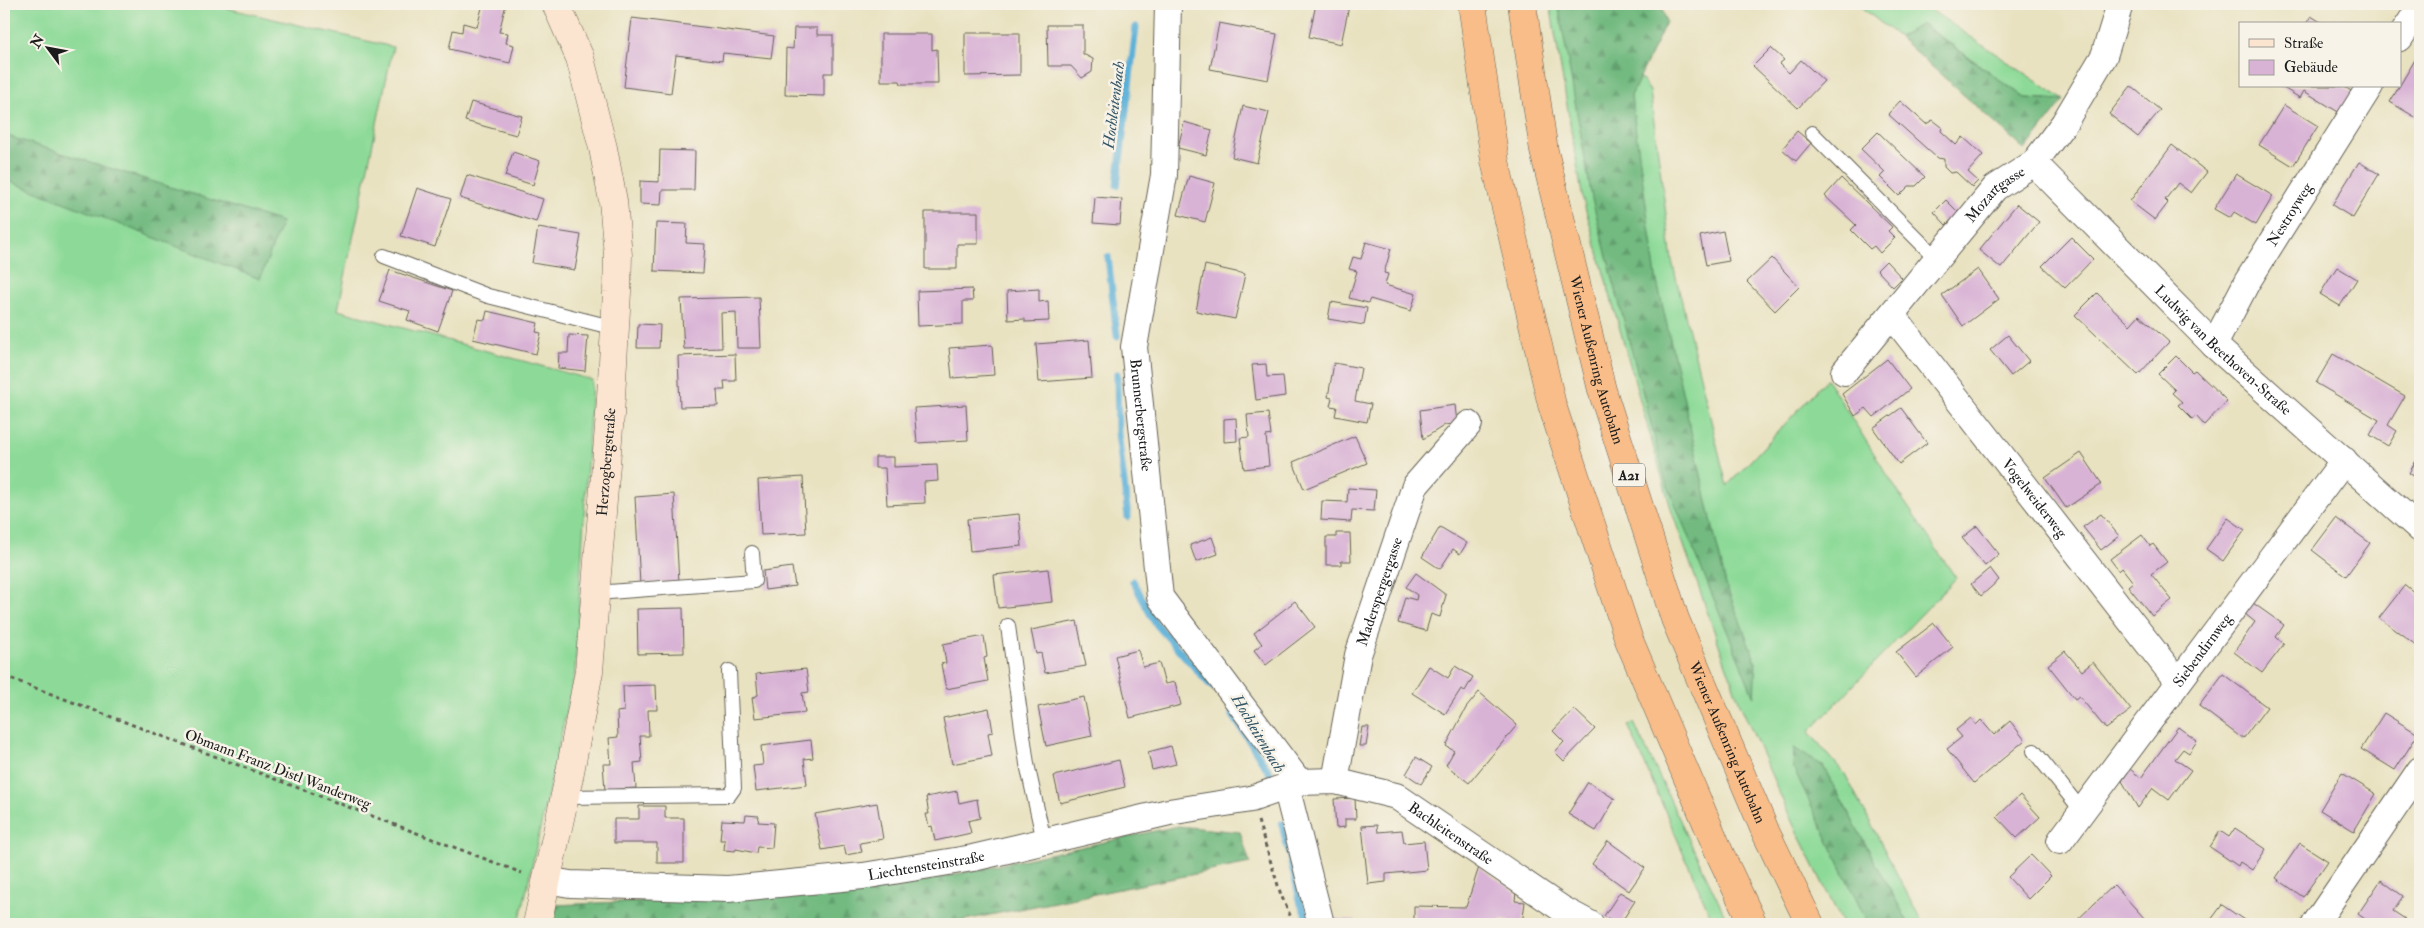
<svg xmlns="http://www.w3.org/2000/svg" width="2424" height="928" viewBox="0 0 2424 928" font-family="'IM FELL Double Pica',serif">
<style>
.grass{fill:#8dda98;stroke:#547b5a}
.forest{fill:url(#forest-firs);stroke:#476b4e}
.lines{fill:none;stroke-linecap:round;stroke-linejoin:round}
.stream{stroke:#5cb0d8;stroke-width:7}
.building{fill:#d9b3d6}
.lane-casing{stroke:#646156;stroke-width:16}
.street-casing{stroke:#646156;stroke-width:28}
.secondary-casing{stroke:#646156;stroke-width:29}
.highway-casing{stroke:#646156;stroke-width:29}
.path{stroke:#646156;stroke-width:3;stroke-dasharray:4 4;stroke-linecap:butt}
.lane{stroke:#fff;stroke-width:14}
.street{stroke:#fff;stroke-width:26}
.secondary{stroke:#fce5d0;stroke-width:28}
.highway{stroke:#f8bd89;stroke-width:28}
.labels{text-anchor:middle;stroke-width:5;stroke-linejoin:round;paint-order:stroke}
.shield{fill:#f7f3e8;stroke:#5e5c59;stroke-width:1}
.shield-label{font-size:14px;font-weight:bold;fill:#1c1c1c}
.street-label{font-size:15px;fill:#1c1c1c;stroke:#f7f3e8}
.water-label{font-size:16px;font-style:italic;fill:#365767;stroke:#f7f3e8}
</style>
<defs>
<pattern id="forest-firs" width="22" height="20" patternUnits="userSpaceOnUse" patternTransform="scale(1.25)"><rect width="22" height="20" fill="#72ba80"/><path d="M5 1l3.5 6h-7zM16 11l3.5 6h-7z" fill="#629f6e"/></pattern>
</defs>
<rect width="100%" height="100%" fill="#f7f3e8"/>
<filter id="ink" filterUnits="userSpaceOnUse"><feTurbulence type="fractalNoise" baseFrequency=".02" numOctaves="2"/><feDisplacementMap in="SourceGraphic" scale="10" xChannelSelector="R" yChannelSelector="G"/><feConvolveMatrix kernelMatrix="1 2 1 2 8 2 1 2 1" color-interpolation-filters="sRGB"/></filter>
<filter id="wash" filterUnits="userSpaceOnUse"><feTurbulence type="fractalNoise" baseFrequency=".0096" numOctaves="4" result="noise"/><feDisplacementMap in="SourceGraphic" scale="20" xChannelSelector="R" yChannelSelector="G"/><feGaussianBlur stdDeviation="1.12" result="paint"/><feColorMatrix in="noise" values="0 0 0 0 0 0 0 0 0 0 0 0 0 0 0 0 0 1.4 0 .05"/><feComposite in="paint" operator="in"/></filter>
<g filter="url(#wash)">
<rect width="100%" height="100%" fill="#e9e2c1"/>
<g class="grass">
<polygon points="4,4 209,4 393,47 338,310 592,380 575,672 519,924 4,924"/>
<polygon points="1550,4 1587,4 1650,91 1672,261 1727,486 1827,379 1902,498 1956,578 1809,732 1845,774 1923,924 1843,924 1793,824 1740,704 1672,512 1583,200"/>
<polygon points="1857,4 1922,4 2064,100 2025,98 1923,24 1899,37"/>
<polygon points="1634,723 1729,924 1714,924 1628,725"/>
</g>
<g class="forest">
<polygon points="1558,4 1661,4 1666,22 1631,96 1656,277 1726,585 1756,662 1754,697 1666,482 1592,199"/>
<polygon points="1922,24 2025,98 2064,100 2025,150 1899,37"/>
<polygon points="4,135 282,222 260,279 4,179"/>
<polygon points="1794,748 1823,766 1909,924 1868,924 1793,767"/>
<polygon points="1178,826 1240,832 1250,863 945,924 555,924 556,905 888,889"/>
</g>
<g class="lines">
<g class="stream">
<polyline points="1117,185 1136,27"/>
<polyline points="1108,257 1117,336"/>
<polyline points="1117,374 1118,433 1128,517"/>
<polyline points="1133,581 1155,623 1211,686"/>
<polyline points="1232,714 1271,775 1274,787"/>
<polyline points="1282,824 1301,904 1308,919"/>
</g>
</g>
<g id="blocks">
<g class="building">
<polygon points="483,4 506,4 499,32 508,33 506,43 514,45 510,63 449,49 453,30 462,32 463,23 477,27"/>
<polygon points="1316,4 1349,6 1341,44 1309,37"/>
<polygon points="2311,16 2324,24 2306,24"/>
<polygon points="632,18 774,36 771,58 723,53 722,61 676,55 671,93 624,87"/>
<polygon points="1219,23 1277,34 1268,80 1210,69"/>
<polygon points="1047,25 1083,25 1083,54 1093,59 1092,72 1082,78 1071,66 1048,66"/>
<polygon points="794,28 817,28 817,35 833,35 833,73 824,73 824,96 785,95 786,48 793,49"/>
<polygon points="965,33 1020,33 1020,75 965,76"/>
<polygon points="881,34 932,34 932,50 937,49 938,84 901,84 900,81 881,81"/>
<polygon points="1771,48 1784,60 1779,64 1789,73 1801,60 1824,81 1798,108 1753,66"/>
<polygon points="2415,60 2420,63 2420,120 2390,102"/>
<polygon points="2131,86 2160,110 2138,137 2109,114"/>
<polygon points="2280,86 2343,86 2353,92 2340,113 2304,91 2300,98"/>
<polygon points="1900,101 1926,124 1933,120 1942,127 1941,131 1956,145 1963,137 1983,155 1968,172 1978,181 1972,187 1956,172 1950,173 1944,167 1944,159 1937,158 1888,114"/>
<polygon points="471,102 522,116 516,135 465,121"/>
<polygon points="2284,105 2318,126 2293,166 2259,145"/>
<polygon points="1243,106 1269,112 1257,163 1232,157"/>
<polygon points="1184,122 1212,130 1206,155 1178,148"/>
<polygon points="1797,131 1811,143 1796,161 1782,149"/>
<polygon points="1878,132 1925,177 1916,186 1909,186 1899,196 1880,177 1885,172 1861,149"/>
<polygon points="2172,145 2207,172 2191,193 2178,183 2165,200 2168,203 2155,220 2130,201"/>
<polygon points="660,150 695,151 694,190 662,190 661,205 640,204 640,181 659,182"/>
<polygon points="513,152 540,161 533,185 505,176"/>
<polygon points="2359,162 2379,174 2353,218 2332,205"/>
<polygon points="2236,174 2273,196 2256,225 2234,212 2230,218 2214,209"/>
<polygon points="467,175 543,199 536,222 460,198"/>
<polygon points="1189,176 1215,183 1205,222 1178,215"/>
<polygon points="1841,178 1892,227 1888,231 1895,238 1880,253 1874,246 1870,249 1851,230 1856,225 1825,196"/>
<polygon points="417,188 451,199 435,247 401,236"/>
<polygon points="1095,197 1122,199 1120,225 1093,223"/>
<polygon points="1946,200 1959,213 1946,225 1934,212"/>
<polygon points="2017,204 2039,222 2001,268 1979,250"/>
<polygon points="925,212 978,212 978,244 957,244 957,269 925,269"/>
<polygon points="656,223 687,224 686,243 705,244 703,273 654,271"/>
<polygon points="538,228 581,235 575,270 532,263"/>
<polygon points="1723,231 1729,261 1706,265 1700,236"/>
<polygon points="2071,237 2093,259 2065,288 2042,266"/>
<polygon points="1366,242 1391,249 1384,273 1388,274 1385,285 1416,294 1411,311 1370,299 1368,303 1349,298 1357,271 1349,269 1353,257 1361,259"/>
<polygon points="1772,258 1799,287 1775,311 1747,282"/>
<polygon points="1886,261 1902,278 1893,287 1877,270"/>
<polygon points="1205,265 1245,274 1235,319 1196,311"/>
<polygon points="2337,267 2357,279 2340,306 2320,294"/>
<polygon points="1978,269 1999,299 1963,326 1942,295"/>
<polygon points="390,270 452,291 438,331 407,320 410,311 379,301"/>
<polygon points="972,289 973,301 963,301 963,324 918,326 917,291"/>
<polygon points="1039,289 1039,302 1048,301 1049,321 1025,322 1025,319 1008,320 1007,291"/>
<polygon points="2097,293 2130,325 2139,315 2169,342 2138,375 2075,315"/>
<polygon points="759,297 761,348 737,348 736,312 721,313 722,348 684,349 681,299"/>
<polygon points="1331,302 1367,308 1364,325 1328,319"/>
<polygon points="487,311 538,323 536,332 541,333 536,354 473,339 478,319 485,320"/>
<polygon points="638,324 660,325 659,348 637,348"/>
<polygon points="569,335 588,336 585,371 558,368 559,353 568,353"/>
<polygon points="2008,335 2029,361 2011,376 1990,350"/>
<polygon points="1089,340 1092,378 1039,382 1036,344"/>
<polygon points="992,345 994,375 952,378 949,348"/>
<polygon points="735,354 736,381 724,381 725,390 717,390 718,406 680,407 678,356"/>
<polygon points="2333,354 2405,396 2388,425 2397,431 2388,446 2370,435 2379,420 2316,383"/>
<polygon points="2176,356 2192,372 2195,370 2227,401 2204,425 2196,416 2192,419 2178,405 2182,402 2172,393 2175,390 2158,374"/>
<polygon points="1887,359 1910,389 1874,417 1866,408 1855,416 1842,394"/>
<polygon points="1334,363 1361,368 1355,401 1371,404 1367,422 1335,416 1337,407 1330,406 1332,398 1328,397"/>
<polygon points="1266,364 1267,377 1283,376 1285,396 1256,400 1252,365"/>
<polygon points="966,405 968,440 917,443 914,408"/>
<polygon points="1455,405 1457,423 1445,425 1423,439 1420,410"/>
<polygon points="1901,408 1927,443 1899,464 1873,428"/>
<polygon points="1268,413 1271,435 1266,436 1269,466 1244,469 1240,438 1249,437 1247,415"/>
<polygon points="1236,418 1237,441 1224,442 1224,419"/>
<polygon points="1355,436 1367,463 1304,489 1293,462"/>
<polygon points="2081,453 2102,484 2066,508 2045,478"/>
<polygon points="2420,454 2420,480 2409,473"/>
<polygon points="875,457 894,457 894,467 937,465 938,481 924,482 925,503 887,505 885,468 875,468"/>
<polygon points="803,477 806,533 761,535 758,480"/>
<polygon points="1348,488 1376,490 1374,511 1352,510 1351,522 1321,520 1322,501 1347,502"/>
<polygon points="674,494 679,582 640,584 635,497"/>
<polygon points="1019,514 1022,546 970,551 967,519"/>
<polygon points="2101,514 2119,536 2101,550 2083,527"/>
<polygon points="2228,518 2245,530 2223,561 2206,549"/>
<polygon points="2336,518 2370,543 2346,576 2312,550"/>
<polygon points="1977,526 1999,554 1985,566 1962,538"/>
<polygon points="1440,527 1467,543 1460,554 1453,549 1440,569 1422,557"/>
<polygon points="1336,533 1350,533 1351,561 1341,561 1341,565 1326,565 1326,537 1336,537"/>
<polygon points="2142,535 2150,546 2153,544 2167,562 2151,574 2172,600 2152,616 2128,586 2133,582 2122,568 2119,571 2110,559"/>
<polygon points="1212,537 1218,554 1196,562 1190,545"/>
<polygon points="792,567 795,586 765,590 763,571"/>
<polygon points="1990,568 1999,580 1981,596 1971,584"/>
<polygon points="1048,569 1052,602 998,608 994,575"/>
<polygon points="1416,573 1446,595 1440,617 1431,614 1426,631 1398,623 1405,597 1416,600 1417,595 1406,587"/>
<polygon points="2405,585 2420,597 2420,639 2416,645 2379,618"/>
<polygon points="1295,601 1315,627 1266,665 1254,650 1262,644 1254,633"/>
<polygon points="2253,603 2284,625 2276,637 2284,644 2262,673 2234,652 2255,622 2245,614"/>
<polygon points="683,608 684,653 638,654 637,609"/>
<polygon points="1077,621 1086,666 1045,673 1041,653 1036,654 1031,630"/>
<polygon points="1934,623 1953,647 1916,677 1896,652"/>
<polygon points="984,636 987,657 984,658 988,681 946,689 941,664 946,663 943,644"/>
<polygon points="1138,650 1143,667 1159,663 1165,684 1175,682 1181,705 1130,718 1115,656"/>
<polygon points="2065,651 2082,671 2093,662 2131,710 2106,729 2079,696 2075,699 2048,665"/>
<polygon points="1429,666 1448,678 1455,666 1473,677 1465,691 1461,689 1445,714 1412,693"/>
<polygon points="806,669 809,692 802,693 805,713 755,718 752,698 758,695 756,674"/>
<polygon points="2223,674 2267,707 2243,739 2199,706"/>
<polygon points="656,685 657,710 648,710 649,736 640,736 642,762 634,763 636,788 605,790 603,764 611,764 609,738 618,737 617,712 624,711 623,686"/>
<polygon points="1479,692 1517,725 1469,783 1446,765 1454,751 1446,746 1466,708"/>
<polygon points="1084,697 1092,736 1046,746 1038,707"/>
<polygon points="989,708 993,732 988,733 992,756 952,764 943,718"/>
<polygon points="1574,709 1595,729 1564,761 1555,752 1564,742 1553,731"/>
<polygon points="2384,713 2418,734 2395,770 2361,749"/>
<polygon points="1971,718 1976,725 1981,720 1994,735 2010,721 2025,740 1974,783 1947,749 1962,737 1956,730"/>
<polygon points="1362,727 1369,727 1366,746 1359,746"/>
<polygon points="2178,727 2197,741 2189,753 2183,749 2175,759 2191,770 2169,800 2153,788 2138,808 2122,781 2130,769 2141,778"/>
<polygon points="811,740 813,758 804,759 807,785 756,791 753,766 763,765 761,746"/>
<polygon points="1171,746 1176,764 1152,770 1148,752"/>
<polygon points="1416,757 1432,767 1421,784 1406,774"/>
<polygon points="1119,760 1125,787 1060,803 1054,776"/>
<polygon points="2342,773 2376,794 2354,831 2320,810"/>
<polygon points="1588,782 1615,799 1596,831 1568,814"/>
<polygon points="957,791 959,803 977,799 980,818 968,821 971,833 935,841 932,826 929,827 926,814 929,814 926,797"/>
<polygon points="2020,795 2040,817 2017,838 1997,817"/>
<polygon points="1355,798 1356,819 1345,819 1345,827 1336,828 1334,799"/>
<polygon points="877,803 883,839 860,843 862,852 846,855 844,846 822,850 815,814"/>
<polygon points="639,806 665,806 665,818 684,818 684,863 657,863 657,843 614,843 614,819 639,819"/>
<polygon points="746,815 759,816 758,822 774,823 772,848 757,847 756,853 736,849 735,851 724,850 725,840 720,840 722,820 745,821"/>
<polygon points="1377,825 1378,832 1402,830 1404,843 1424,841 1427,870 1386,874 1386,882 1368,884 1362,826"/>
<polygon points="2235,828 2266,849 2252,870 2240,862 2238,866 2210,847 2220,831 2229,837"/>
<polygon points="1608,841 1645,868 1629,891 1592,864"/>
<polygon points="2300,843 2328,861 2303,897 2276,878"/>
<polygon points="2031,855 2051,876 2028,899 2008,877"/>
<polygon points="1479,867 1516,892 1515,901 1525,902 1522,924 1508,924 1509,920 1501,919 1500,924 1414,924 1414,906 1466,907"/>
<polygon points="2381,880 2403,896 2393,911 2405,919 2402,924 2372,924 2358,914"/>
<polygon points="2114,885 2146,920 2141,924 2073,924"/>
<polygon points="1620,892 1635,901 1620,924 1617,924 1604,916"/>
<polygon points="2222,905 2247,922 2246,924 2208,924"/>
<polygon points="1330,918 1354,920 1356,924 1333,924"/>
</g>
</g>
</g>
<g filter="url(#ink)">
<use href="#blocks" fill-opacity="0" stroke="#646156" stroke-width="1"/>
<g class="lines">
<g class="lane-casing">
<g id="lane">
<polyline points="1812,133 1938,260"/>
<polyline points="384,256 488,296 615,328"/>
<polyline points="596,593 754,581 752,553"/>
<polyline points="1008,626 1027,764 1044,841"/>
<polyline points="2034,751 2082,811"/>
<polyline points="565,797 729,795 734,788 729,671"/>
</g>
</g>
<g class="street-casing">
<g id="street">
<path id="s1" d="M1168,4l-4,171 -30,172 26,250 139,185"/>
<polyline points="2400,38 2420,7"/>
<path id="s2" d="M2034,163l180,182 206,184"/>
<path id="s3" d="M1892,315l286,367"/>
<path id="s4" d="M2214,345l33,-63 123,-196"/>
<path id="s5" d="M1844,372l151,-184 39,-25 30,-40 40,-67 16,-52"/>
<path id="s6" d="M1335,781l23,-126 57,-169 54,-62"/>
<polyline points="1286,786 1321,924"/>
<path id="s7" d="M2060,841l284,-381"/>
<path id="s8" d="M546,880l24,4 158,5 135,-13 110,-18 196,-46 82,-13 48,-17 36,-1 61,15 166,113 28,15"/>
<polyline points="2315,924 2420,770"/>
</g>
</g>
<g class="secondary-casing">
<g id="secondary">
<path id="s9" d="M537,924l32,-147 20,-106 21,-256 7,-123 1,-37 -5,-54 -10,-53 -23,-90 -24,-54"/>
</g>
</g>
<g class="highway-casing">
<g id="highway">
<polyline points="1472,4 1495,161 1552,405 1629,640 1720,854 1753,924"/>
<path id="s10" d="M1522,4l22,147 58,239 73,229 91,214 44,91"/>
</g>
</g>
<g class="path">
<polyline points="4,676 522,873"/>
<polyline points="1258,821 1281,895 1293,922"/>
</g>
<use href="#lane" class="lane"/>
<use href="#street" class="street"/>
<use href="#secondary" class="secondary"/>
<use href="#highway" class="highway"/>
</g>
</g>
<g class="labels">
<rect class="shield" x="1613" y="463.5" width="32" height="23" rx="4"/>
<g class="shield-label">
<text x="1629" y="480">A21</text>
</g>
<g class="street-label">
<text dy="5" stroke="none"><textPath href="#s5" startOffset="234">Mozartgasse</textPath></text>
<text dy="5" stroke="none"><textPath href="#s4" startOffset="151">Nestroyweg</textPath></text>
<text dy="5" stroke="none"><textPath href="#s2" startOffset="266">Ludwig van Beethoven-Straße</textPath></text>
<text dy="5" stroke="none"><textPath href="#s10" startOffset="364">Wiener Außenring Autobahn</textPath></text>
<text dy="5" stroke="none"><textPath href="#s1" startOffset="414">Brunnerbergstraße</textPath></text>
<text dy="5" stroke="none"><textPath href="#s9" startOffset="468">Herzogbergstraße</textPath></text>
<text dy="5" stroke="none"><textPath href="#s3" startOffset="232">Vogelweiderweg</textPath></text>
<text dy="5" stroke="none"><textPath href="#s6" startOffset="195">Maderspergergasse</textPath></text>
<text dy="5" stroke="none"><textPath href="#s7" startOffset="238">Siebendirnweg</textPath></text>
<text dy="5" stroke="none"><textPath href="#s10" startOffset="769">Wiener Außenring Autobahn</textPath></text>
<text transform="translate(278 769) rotate(21)" y="5">Obmann Franz Distl Wanderweg</text>
<text dy="5" stroke="none"><textPath href="#s8" startOffset="930">Bachleitenstraße</textPath></text>
<text dy="5" stroke="none"><textPath href="#s8" startOffset="382">Liechtensteinstraße</textPath></text>
</g>
<g class="water-label">
<text transform="translate(1113 105) rotate(-83)" y="6">Hochleitenbach</text>
<text transform="translate(1259 733) rotate(59)" y="6">Hochleitenbach</text>
</g>
</g>
<rect width="2424" height="928" fill="none" stroke="#f7f3e8" stroke-width="20"/>
<rect x="2239" y="22" width="162" height="65" fill="#f7f3e8" stroke="#9f9d96"/>
<rect x="2249" y="39" width="25" height="8" fill="#fce5d0" stroke="#9f9d96"/>
<text x="2284" y="48" font-size="15" fill="#1c1c1c">Straße</text>
<rect x="2249" y="60" width="25" height="15" fill="#d9b3d6" stroke="#9f9d96"/>
<text x="2284" y="72" font-size="15" fill="#1c1c1c">Gebäude</text>
<g transform="translate(48 48) rotate(302)" stroke="#f7f3e8" stroke-width="4" paint-order="stroke">
<path d="M0-4L9 19L0 12L-9 19Z" fill="#1c1c1c"/>
<text y="-8" font-size="14" font-weight="bold" text-anchor="middle" fill="#1c1c1c">N</text>
</g>
</svg>
